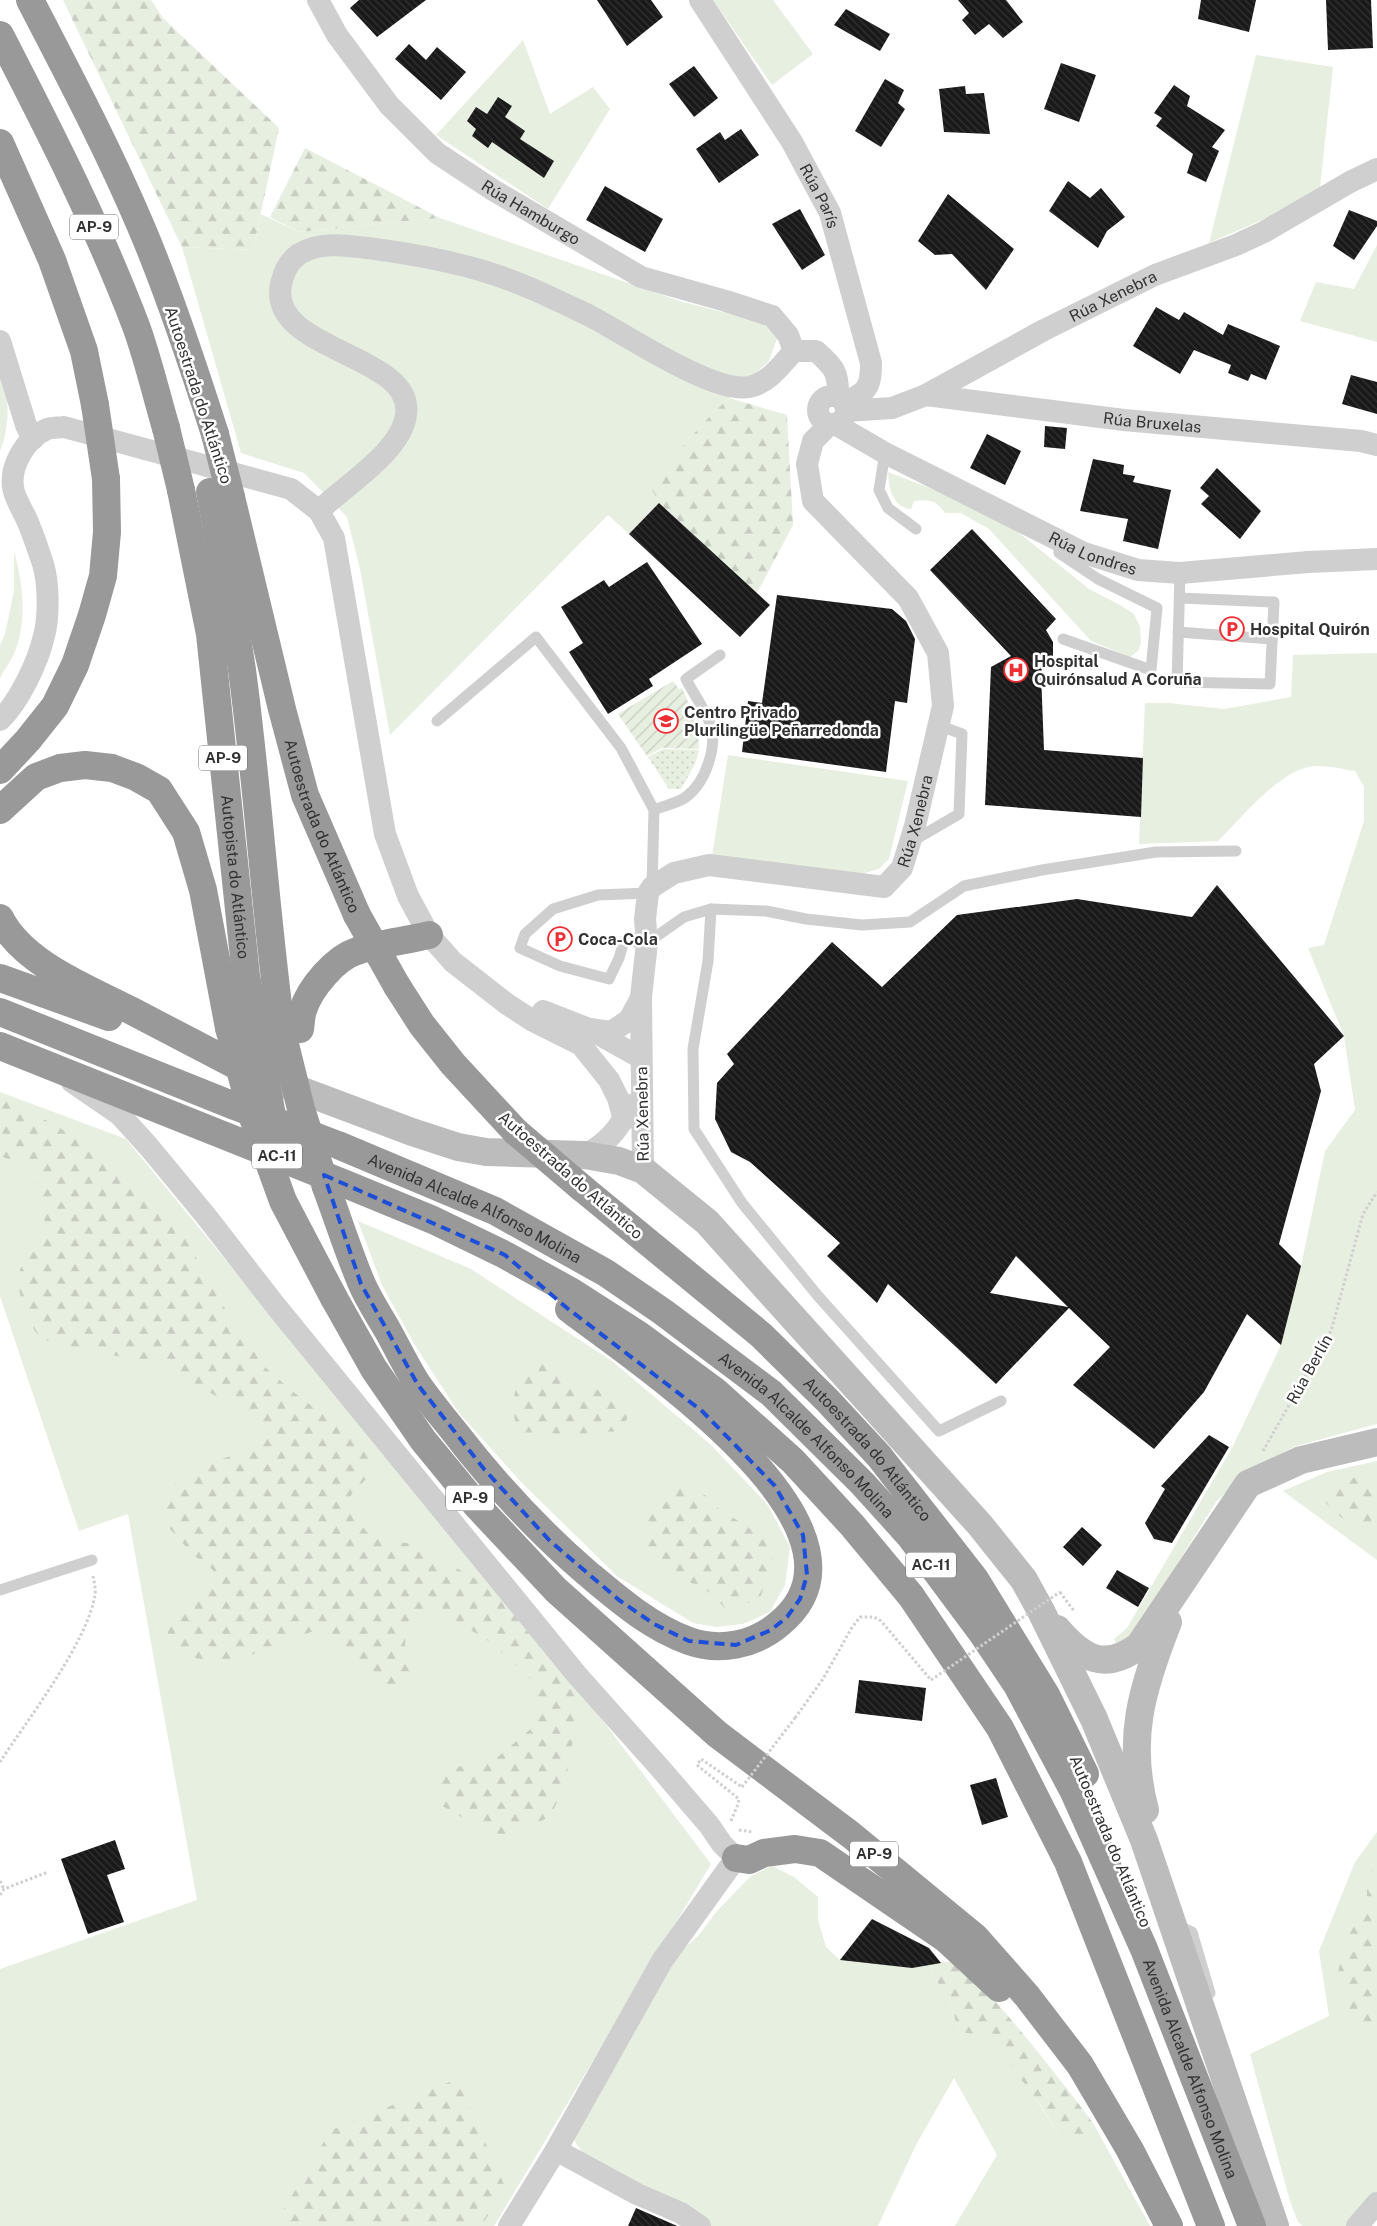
<svg xmlns="http://www.w3.org/2000/svg" width="1377" height="2226" viewBox="0 0 1377 2226" font-family="'Public Sans',sans-serif">
<style>
.grass{fill:#e7efe0}
.forest{fill:url(#forest-firs)}
.park{fill:url(#park-dots)}
.garden{fill:url(#garden-furrows)}
.building{fill:url(#building-back-hatch);fill-rule:evenodd}
.lines{fill:none;stroke-linecap:round;stroke-linejoin:round}
.path{stroke:#cfcfcf;stroke-width:3;stroke-dasharray:2.5 2.5;stroke-linecap:butt}
.lane{stroke:#cfcfcf;stroke-width:11}
.street{stroke:#cfcfcf;stroke-width:22}
.secondary{stroke:#bcbcbc;stroke-width:28}
.highway{stroke:#999;stroke-width:28}
.path-bridge{stroke:#cfcfcf;stroke-width:3;stroke-dasharray:2.5 2.5;stroke-linecap:butt}
.highway-bridge{stroke:#999;stroke-width:28}
.marked{fill:none;stroke:#1d4ed8;stroke-width:4;stroke-dasharray:10 6;stroke-linejoin:round}
.labels{text-anchor:middle;stroke-width:5;stroke-linejoin:round;paint-order:stroke}
.shield{fill:#fff;stroke:#707070;stroke-width:1}
.shield-label{font-size:15px;font-weight:bold;fill:#323232}
.street-label{font-size:16px;fill:#323232;stroke:#fff}
.poi-label{font-size:16px;font-weight:bold;fill:#323232;stroke:#fff;text-anchor:start}
</style>
<defs>
<pattern id="forest-firs" width="22" height="20" patternUnits="userSpaceOnUse" patternTransform="scale(1.25)"><rect width="22" height="20" fill="#e7efe0"/><path d="M5 1l3.5 6h-7zM16 11l3.5 6h-7z" fill="#c7cdc1"/></pattern>
<pattern id="park-dots" width="8" height="8" patternUnits="userSpaceOnUse" patternTransform="scale(1.25)"><rect width="8" height="8" fill="#e7efe0"/><path d="M2 2h.1M6 6h.1" fill="none" stroke="#c7cdc1" stroke-width="1.8" stroke-linecap="round"/></pattern>
<pattern id="garden-furrows" width="10" height="10" patternUnits="userSpaceOnUse" patternTransform="scale(1.25)"><rect width="10" height="10" fill="#e7efe0"/><path d="M-1 1l2-2M0 10L10 0M9 11l2-2" fill="none" stroke="#c7cdc1"/></pattern>
<pattern id="building-back-hatch" width="6" height="6" patternUnits="userSpaceOnUse" patternTransform="scale(1.25)"><rect width="6" height="6" fill="#191919"/><path d="M-1 5l2 2M0 0l6 6M5-1l2 2" fill="none" stroke="#323232"/></pattern>
</defs>
<rect width="100%" height="100%" fill="#fff"/>
<g class="grass">
<polygon points="713,0 773,0 813,54 772,85"/>
<polygon points="523,40 550,114 593,87 610,109 548,209 436,135"/>
<polygon points="1256,55 1333,67 1320,187 1269,217 1209,243"/>
<polygon points="261,214 299,232 440,218 683,302 762,322 777,339 769,361 711,415 650,483 659,503 629,534 608,515 390,735 360,569 347,517 304,473 241,453 182,247 253,250"/>
<polygon points="1377,245 1377,342 1300,321 1316,282 1354,289"/>
<path d="M0,368c9,27 11,56 0,83z"/>
<path d="M888,472l52,20 69,33 80,64 31,16 14,9 6,13 1,16 -3,8 -8,6 -39,-16 -102,-112 -28,-16h-16c-9,-13 -15,-14 -31,-12l-3,8c-19,-2 -22,-21 -23,-37z"/>
<path d="M14,551c9,34 14,70 0,103 -4,8 -10,16 -14,24v-33l5,-11 9,-43z"/>
<path d="M1377,653v771l-81,22 -50,26 -30,30 -82,131 -16,13 -4,-7 13,-11 106,-182 48,-101 20,-79 24,-115 30,-41 -11,-74 -36,-88 16,-3 40,-124v-34l-9,-16c-12,-2 -25,-5 -38,-5 -35,0 -75,52 -99,75l-79,3 6,-141h24l55,6 67,-12 2,-42z"/>
<polygon points="728,755 908,781 889,859 879,869 861,874 712,856"/>
<polygon points="0,1092 126,1139 582,1693 711,1864 494,2226 0,2226 0,1969 197,1900 128,1514 79,1531 0,1296"/>
<polygon points="358,1221 471,1269 612,1361 710,1444 767,1504 790,1547 785,1585 770,1612 743,1624 716,1627 693,1623 617,1576 521,1482 459,1413 416,1347 382,1285"/>
<polygon points="1377,1461 1377,1560 1283,1491 1327,1472"/>
<polygon points="1377,1832 1377,2194 1360,2205 1351,2226 1303,2226 1298,2222 1290,2201 1250,2054 1329,2016 1319,1951 1355,1862"/>
<polygon points="772,1866 794,1877 818,1897 818,1920 826,1947 840,1960 912,1968 933,1964 932,1975 949,1998 959,2032 974,2034 989,2028 1060,2136 1090,2132 1093,2123 1150,2226 955,2226 997,2155 954,2078 916,2145 878,2226 707,2226 585,2156 575,2142 573,2130 667,1964 699,1935 716,1912 751,1876"/>
</g>
<g class="forest">
<polygon points="63,0 151,0 163,18 279,128 253,250 182,247"/>
<polygon points="305,148 440,218 299,232 270,217"/>
<polygon points="729,398 787,415 793,525 757,593 659,503 649,483 711,415"/>
<path d="M0,1095l85,47 26,17 30,26 40,46 43,76 42,61 26,23 49,37 15,14 14,17 -4,20 -15,16v17l15,19 18,9 29,4 83,46 86,103 -17,90 -14,33 -49,24 -65,-37 3,-31 59,-16 34,-29v-46l-43,-39 -54,-34 -28,14 -3,23 9,20 -3,23 -20,3 -18,-6 -21,-20 -14,-20 -24,-14c-46,16 -100,50 -146,13v-15l28,-28 19,-15 -2,-16 -22,-17 -13,-16 -17,-17 -3,-8 20,-34 43,-19 34,-10 4,-20 -12,-15 -88,-51 -97,-16 -23,-10 -15,-23 -5,-25 1,-20 26,-41 -11,-59 -35,-13z"/>
<path d="M541,1363l28,18 48,15 15,12 -11,23 -49,3 -56,-2c-1,-7 -3,-33 -1,-40 2,-8 8,-18 12,-26z"/>
<path d="M1377,1470v54c-27,5 -36,-5 -54,-24l4,-10 9,-6z"/>
<path d="M677,1485l15,2 14,9 12,12 50,32 6,22 -15,38 -33,9 -17,-17 -56,-29 -12,-25c9,-27 12,-38 36,-53z"/>
<polygon points="1377,1853 1377,2035 1370,2034 1347,2008 1338,1972 1344,1944 1367,1902 1367,1883"/>
<path d="M941,1962h18c49,51 92,105 134,161l-3,9 -7,7 -23,-3 -19,-30 -48,-65 -4,-13 -15,6 -15,-2 -10,-34 -17,-23 1,-11z"/>
<polygon points="457,2079 506,2189 481,2226 274,2226 331,2130"/>
</g>
<polygon class="park" points="663,749 699,750 695,764 681,789 669,789 648,757"/>
<path class="garden" d="M673,681l6,8 3,-1c9,20 17,38 17,61l-37,-1 -15,8 -29,-42z"/>
<g class="building">
<polygon points="359,0 426,0 377,37 350,8"/>
<polygon points="597,0 651,0 663,17 627,46"/>
<polygon points="958,0 1006,0 1023,22 1003,38 989,24 975,35 962,20 969,13"/>
<polygon points="1201,0 1256,0 1249,32 1198,19"/>
<polygon points="1326,0 1371,0 1373,48 1328,50"/>
<polygon points="846,9 890,34 880,51 834,25"/>
<polygon points="409,44 426,60 437,47 466,72 441,100 395,59"/>
<polygon points="1061,63 1096,75 1079,122 1044,109"/>
<polygon points="694,66 718,98 694,117 669,84"/>
<polygon points="885,79 904,90 898,103 905,109 881,147 855,131"/>
<polygon points="1174,85 1190,96 1187,106 1225,130 1212,147 1219,151 1206,182 1187,173 1193,154 1156,126 1162,118 1154,113"/>
<polygon points="965,86 966,94 984,93 990,134 944,132 939,89"/>
<polygon points="498,97 512,106 505,117 525,131 520,139 554,161 544,178 492,142 488,148 472,136 476,129 467,121 476,107 487,114"/>
<polygon points="741,129 759,155 719,183 696,149 720,132 725,140"/>
<polygon points="1068,181 1090,198 1101,188 1125,217 1107,231 1098,248 1049,211"/>
<polygon points="605,186 663,219 645,252 586,220"/>
<polygon points="948,194 1014,249 986,290 952,254 935,255 918,241"/>
<polygon points="800,209 825,255 802,270 772,224"/>
<polygon points="1349,210 1377,221 1377,226 1354,260 1333,246"/>
<polygon points="1156,307 1179,320 1184,312 1223,335 1228,324 1280,346 1266,380 1251,374 1248,381 1228,373 1231,365 1194,350 1180,374 1133,346"/>
<polygon points="1351,375 1377,382 1377,414 1342,404"/>
<polygon points="1045,426 1067,428 1065,449 1044,447"/>
<polygon points="987,434 1021,451 1005,485 970,468"/>
<polygon points="1093,459 1124,465 1123,474 1135,476 1133,482 1171,490 1158,549 1123,541 1128,519 1080,511"/>
<polygon points="1217,468 1261,511 1240,539 1201,504 1209,496 1200,488"/>
<polygon points="659,503 770,605 740,637 629,534"/>
<polygon points="972,529 1056,619 1046,630 1053,642 1053,659 1044,661 1041,673 1044,750 1143,758 1141,817 985,805 991,667 1011,656 930,570"/>
<polygon points="647,562 702,644 649,679 653,686 608,714 569,652 583,643 561,607 604,580 609,587"/>
<polygon points="777,595 892,609 906,621 915,639 907,703 895,701 886,772 742,752 748,701 762,703"/>
<path d="M1217,885l127,151 -30,28 7,27 -42,153 22,22 -20,79 -34,-31 -43,78 -50,57 -81,-64 37,-38 -41,-39 -73,76 -108,-100 -11,19 -50,-47 13,-13 -90,-81 -19,-10 -16,-33 2,-36 17,-19 -7,-10 105,-112 50,45 75,-72 120,-16 115,18zM1016,1256l52,51 -78,-14z"/>
<polygon points="1209,1435 1229,1447 1172,1543 1154,1539 1145,1523 1165,1489 1161,1486"/>
<polygon points="1082,1527 1102,1545 1083,1566 1063,1547"/>
<polygon points="1117,1570 1149,1588 1138,1607 1106,1588"/>
<polygon points="859,1680 926,1688 922,1721 855,1713"/>
<polygon points="996,1778 1008,1817 982,1825 970,1785"/>
<polygon points="115,1840 125,1869 107,1875 124,1922 88,1934 61,1859"/>
<polygon points="872,1919 929,1948 941,1963 912,1968 840,1960"/>
<polygon points="636,2208 675,2225 677,2226 628,2226"/>
</g>
<g class="lines">
<g class="path">
<polyline points="1263,1451 1331,1331 1363,1214 1377,1192"/>
<polyline points="1060,1592 1074,1611"/>
<polyline points="795,1718 823,1679 851,1629 860,1617 874,1617 881,1621 931,1680"/>
<path d="M0,1762c28,-43 87,-119 95,-167 1,-6 -1,-13 -2,-19"/>
<polyline points="731,1821 738,1804 739,1799 697,1765 701,1759 742,1787"/>
<polyline points="739,1830 753,1832"/>
<polyline points="0,1881 4,1889"/>
<polyline points="0,1895 4,1889 48,1872"/>
</g>
<g class="lane">
<polyline points="885,453 879,490 888,508 916,529"/>
<polyline points="1059,540 1059,553 1098,579 1157,608 1151,670 1063,639"/>
<polyline points="1180,598 1274,602 1270,684 1177,682 1180,573"/>
<polyline points="1178,632 1272,639"/>
<polyline points="437,721 536,637 621,748 654,810 652,887"/>
<path d="M654,810c9,-4 24,-7 32,-13 20,-15 32,-51 24,-74 -6,-15 -17,-30 -24,-44l34,-24"/>
<polyline points="911,842 959,814 962,734 938,725"/>
<polyline points="648,893 598,895 553,909 525,934 520,948 560,966 609,979 619,958 624,941 647,943 684,917 711,909 708,961 693,1049 694,1129 742,1203 818,1296 939,1431 1001,1401"/>
<polyline points="711,909 766,911 806,919 862,925 910,922 964,886 1042,870 1156,852 1236,851"/>
<polyline points="0,1590 92,1560"/>
<polyline points="1176,1925 1192,1932 1210,1993"/>
</g>
<g class="street">
<path id="s1" d="M318,0l19,35 52,70 48,48 56,37 148,87 85,24 46,15 16,19 6,16"/>
<path id="s2" d="M700,0l92,142 38,71 41,150c0,25 -4,29 -27,40"/>
<polyline points="0,341 26,425 33,439"/>
<path id="s3" d="M926,395l198,25 237,21 16,4"/>
<circle cx="832" cy="410" r="14"/>
<path id="s4" d="M846,411l46,-3 34,-13 118,-65 111,-55 81,-30 28,-13 86,-50 27,-13"/>
<path id="s5" d="M835,424l50,29 199,100 54,17 42,3 128,-11 69,-3"/>
<path d="M319,511c26,-26 82,-59 87,-96 9,-62 -139,-63 -125,-131 3,-12 7,-22 18,-30 22,-14 52,-8 76,-5 44,6 90,14 132,30 28,10 56,24 83,37 35,18 123,78 159,71 20,-4 31,-21 45,-36h22c18,16 23,21 22,46"/>
<path d="M0,720c19,-18 38,-58 44,-84 5,-18 5,-53 -1,-72 -5,-15 -10,-31 -17,-46 -4,-9 -12,-21 -13,-31 -3,-22 13,-48 32,-57 5,-3 13,-2 19,-3l227,62 28,22 15,27 51,296 23,62 21,39 24,27 54,42 26,17 48,24 28,35 9,18 6,22"/>
<polyline points="543,1011 589,1029 641,1058"/>
<polyline points="590,1029 611,1032 629,1020 641,998"/>
<polyline points="72,1082 120,1115 149,1147 206,1216 275,1305 577,1675 660,1768 709,1825 722,1844 736,1858 662,1961 556,2150 509,2226"/>
<path d="M585,1155c22,-12 35,-26 45,-50"/>
<path id="s6" d="M643,1170l-2,-173 6,-54 -2,-24 3,-26 4,-6 22,-14 35,-8 175,22 18,-19 13,-42 28,-120 -5,-53 -30,-55 -95,-97 -6,-37 6,-23 17,-17"/>
<polyline points="556,2150 637,2194 681,2213 700,2226"/>
<polyline points="1357,2226 1377,2203"/>
</g>
<g class="secondary">
<polyline points="276,1081 412,1132 458,1147 486,1152 585,1155 619,1161 643,1170 707,1222 980,1525 1024,1580 1041,1611 1094,1719 1144,1840 1275,2226"/>
<path d="M1057,1629c25,29 47,43 82,17l109,-162 53,-24 76,-18"/>
<path d="M1145,1810c-19,-71 -3,-122 23,-188"/>
</g>
<g class="highway">
<path d="M30,0c39,75 79,151 112,229 28,66 51,136 73,205"/>
<path d="M0,35c49,95 98,191 136,291 12,33 20,68 30,102"/>
<polyline points="0,143 52,260 84,351 95,405"/>
<path id="s7" d="M181,490l29,144 36,342 10,52"/>
<path d="M210,492c11,59 23,118 32,178 16,119 23,239 39,358"/>
<path id="s8" d="M231,497l51,212 23,86 52,120"/>
<polyline points="0,770 28,740 55,706 75,665 92,615 103,576 107,532 106,479"/>
<polyline points="0,810 36,777 60,768 85,765 112,768 136,777 159,790 186,832 203,890 229,1028"/>
<path d="M0,918c23,46 88,70 132,93 37,19 74,39 111,58"/>
<polyline points="0,978 109,1017"/>
<polyline points="397,986 422,1025 453,1064 516,1132"/>
<path id="s9" d="M0,1012l232,93 106,40 157,66 111,62 57,39 108,81 91,90 47,52 73,98 35,52 57,107 70,157 108,277"/>
<path d="M300,1029c1,-6 1,-13 3,-19 7,-22 32,-52 54,-59 22,-8 49,-10 72,-16"/>
<polyline points="0,1046 343,1183 433,1220 505,1255 572,1292 639,1335 715,1391 793,1461 852,1525 911,1596 1000,1728 1068,1862 1211,2226"/>
<path d="M326,1187c12,32 22,64 35,95 7,17 18,33 27,49 10,18 19,37 30,54 11,16 23,30 35,45 40,52 84,100 134,143 31,26 63,54 102,68 31,11 65,4 90,-17 116,-94 -146,-266 -210,-315"/>
<path id="s10" d="M582,1188l179,147 66,65 52,56 96,123 71,116 39,79"/>
<polyline points="334,1298 374,1369 423,1440 478,1507 556,1590 717,1734 851,1835 975,1937 1027,1996 1080,2065 1130,2150 1169,2226"/>
<polyline points="736,1858 749,1860 764,1853 795,1849 820,1853 946,1939 999,1988"/>
</g>
<g class="path-bridge">
<polyline points="931,1680 1060,1592"/>
<polyline points="742,1787 795,1718"/>
</g>
<g class="highway-bridge">
<polyline points="95,405 106,479"/>
<polyline points="166,428 181,490"/>
<polyline points="215,434 231,497"/>
<polyline points="357,915 397,986"/>
<polyline points="229,1028 253,1118 283,1201 334,1298"/>
<polyline points="256,1028 273,1121 284,1151"/>
<polyline points="281,1028 301,1109 326,1187"/>
<polyline points="516,1132 582,1188"/>
</g>
</g>
<path class="marked" d="M324,1175l181,80 62,53 135,103 73,75 28,49 4,40 -7,24 -13,18 -16,13 -35,15 -47,-4 -35,-17 -35,-24 -69,-59 -66,-72 -66,-84 -57,-101z"/>
<defs>
<g id="parking-ring" transform="scale(1.25)"><circle r="9.5" fill="#fff" stroke="#ef2e34" stroke-width="1.5"/><path d="M-3.5-5.5H1a3.5 3.5 0 0 1 0 7H-1V5.5H-3.5ZM-1-3.4V-.6H.8a1.4 1.4 0 0 0 0-2.8Z" fill="#ef2e34"/></g>
<g id="hospital-ring" transform="scale(1.25)"><circle r="9.5" fill="#fff" stroke="#ef2e34" stroke-width="1.5"/><path d="M-5-5h3v3.5h4V-5h3V5h-3V1.5h-4V5h-3Z" fill="#ef2e34"/></g>
<g id="school-ring" transform="scale(1.25)"><circle r="9.5" fill="#fff" stroke="#ef2e34" stroke-width="1.5"/><path d="M0-5L7-2L0 1L-7-2ZM-4 1L0 2.5L4 1V4Q0 6-4 4Z" fill="#ef2e34"/></g>
</defs>
<g fill-rule="evenodd">
<use href="#parking-ring" x="1232" y="629"/>
<use href="#hospital-ring" x="1016" y="670"/>
<use href="#school-ring" x="666" y="721"/>
<use href="#parking-ring" x="560" y="939"/>
</g>
<g class="labels">
<g class="shield">
<rect x="70" y="214.5" width="48" height="25" rx="4"/>
<rect x="199" y="745.5" width="48" height="25" rx="4"/>
<rect x="252" y="1143.5" width="50" height="25" rx="4"/>
<rect x="446" y="1485.5" width="48" height="25" rx="4"/>
<rect x="906" y="1552.5" width="50" height="25" rx="4"/>
<rect x="850" y="1841.5" width="48" height="25" rx="4"/>
</g>
<g class="shield-label">
<text x="94" y="232">AP-9</text>
<text x="223" y="763">AP-9</text>
<text x="277" y="1161">AC-11</text>
<text x="470" y="1503">AP-9</text>
<text x="931" y="1570">AC-11</text>
<text x="874" y="1859">AP-9</text>
</g>
<g class="street-label">
<text dy="6" stroke="none"><textPath href="#s2" startOffset="230">Rúa París</textPath></text>
<text dy="6" stroke="none"><textPath href="#s1" startOffset="306">Rúa Hamburgo</textPath></text>
<text dy="6" stroke="none"><textPath href="#s4" startOffset="294">Rúa Xenebra</textPath></text>
<text transform="translate(199 395) rotate(72)" y="6">Autoestrada do Atlántico</text>
<text dy="6" stroke="none"><textPath href="#s3" startOffset="228">Rúa Bruxelas</textPath></text>
<text dy="6" stroke="none"><textPath href="#s5" startOffset="289">Rúa Londres</textPath></text>
<text dy="6" stroke="none"><textPath href="#s6" startOffset="598">Rúa Xenebra</textPath></text>
<text dy="6" stroke="none"><textPath href="#s8" startOffset="342">Autoestrada do Atlántico</textPath></text>
<text dy="6" stroke="none"><textPath href="#s7" startOffset="391">Autopista do Atlántico</textPath></text>
<text transform="translate(642 1114) rotate(-91)" y="6">Rúa Xenebra</text>
<text transform="translate(571 1175) rotate(41)" y="6">Autoestrada do Atlántico</text>
<text dy="6" stroke="none"><textPath href="#s9" startOffset="514">Avenida Alcalde Alfonso Molina</textPath></text>
<text transform="translate(1309 1369) rotate(-61)" y="6">Rúa Berlín</text>
<text dy="6" stroke="none"><textPath href="#s9" startOffset="919">Avenida Alcalde Alfonso Molina</textPath></text>
<text dy="6" stroke="none"><textPath href="#s10" startOffset="388">Autoestrada do Atlántico</textPath></text>
<text transform="translate(1111 1841) rotate(67)" y="6">Autoestrada do Atlántico</text>
<text dy="6" stroke="none"><textPath href="#s9" startOffset="1669">Avenida Alcalde Alfonso Molina</textPath></text>
</g>
<g class="poi-label">
<text x="1250" y="635">Hospital Quirón</text>
<text x="1034" y="667">Hospital<tspan x="1034" dy="18">Quirónsalud A Coruña</tspan></text>
<text x="684" y="718">Centro Privado<tspan x="684" dy="18">Plurilingüe Peñarredonda</tspan></text>
<text x="578" y="945">Coca-Cola</text>
</g>
</g>
</svg>
